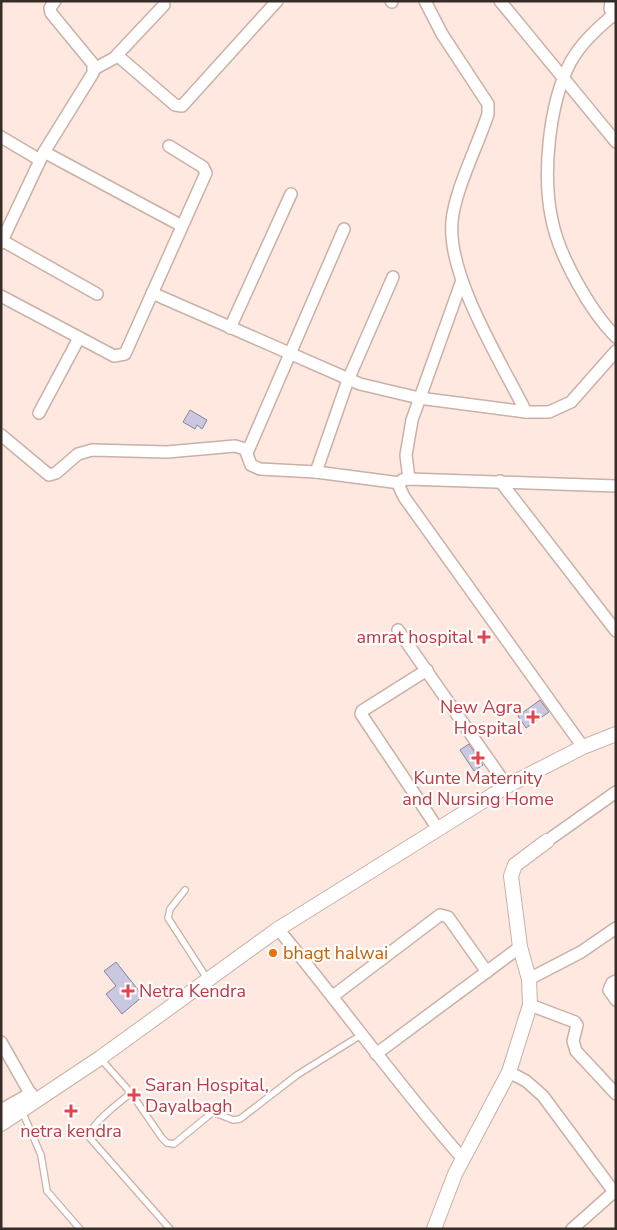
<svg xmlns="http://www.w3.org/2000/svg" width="617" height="1230" viewBox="0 0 617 1230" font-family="'Nunito Sans',sans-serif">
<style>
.building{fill:#c9c8e0;stroke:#86859b}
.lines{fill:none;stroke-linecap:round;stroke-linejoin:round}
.service-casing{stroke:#cab0a6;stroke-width:8}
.minor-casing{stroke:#cab0a6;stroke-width:14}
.tertiary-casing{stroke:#cab0a6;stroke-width:16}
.service{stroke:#fff;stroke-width:5.5}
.minor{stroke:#fff;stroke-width:11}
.tertiary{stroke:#fff;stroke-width:14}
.health-dot{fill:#e0444e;stroke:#fff;stroke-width:2}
.food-dot{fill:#e8710a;stroke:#fff;stroke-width:2}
.labels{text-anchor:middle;stroke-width:4.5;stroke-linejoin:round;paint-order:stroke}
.health-label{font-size:18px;fill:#be3a42;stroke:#fff;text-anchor:end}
.food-label{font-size:18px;fill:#c56008;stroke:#fff;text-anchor:start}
</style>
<rect width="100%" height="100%" fill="#fee8df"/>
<g class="building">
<polygon points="190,410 207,420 202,429 197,425 195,429 183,422"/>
<polygon points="540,700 549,712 526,728 518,716"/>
<polygon points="469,744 483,765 474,771 460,750"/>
<polygon points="116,962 143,996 122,1014 106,994 116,986 104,971"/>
</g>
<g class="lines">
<g class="service-casing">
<g id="service">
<polyline points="185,890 170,909 168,918 208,980"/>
<path d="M100,1058l31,35c-10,8 -42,32 -42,44l81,92"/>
<polyline points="131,1093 162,1138 167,1143 174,1144 213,1112 233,1120 240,1119 297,1075 361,1035"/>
<polyline points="22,1111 41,1155 47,1191 80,1229"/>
</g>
</g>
<g class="minor-casing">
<g id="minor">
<polyline points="391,1 392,2"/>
<path d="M425,1l17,33 46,70v10c-10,31 -34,78 -36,108 -5,54 49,140 74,190"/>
<polyline points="500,1 616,142"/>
<polyline points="611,1 610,9 616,17"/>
<path d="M613,15c-15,13 -33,29 -43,48 -21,41 -28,112 -18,157 7,36 38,91 64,117"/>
<polyline points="116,56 164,5"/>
<polyline points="94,69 118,56 175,105 182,106 277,1"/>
<polyline points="1,137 40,160"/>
<polyline points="44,152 182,226"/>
<polyline points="3,241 97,294"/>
<polyline points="1,243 44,152 93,73 93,64 51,13 50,8 55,1"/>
<polyline points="152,293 360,384 419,398 526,412 549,412 571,402 616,351"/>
<polyline points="1,296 114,356 125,354 206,173 203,167 169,146"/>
<polyline points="230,328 291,194"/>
<polyline points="39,413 79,338"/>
<polyline points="1,435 49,475 56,473 78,454 92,450 167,452 235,446 245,449 251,465 260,469 316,472 400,483"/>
<polyline points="247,453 344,229"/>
<polyline points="316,472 348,380 393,277"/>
<polyline points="409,479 406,455 412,420 461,283"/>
<polyline points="500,481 616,631"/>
<polyline points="398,630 507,786"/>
<polyline points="427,670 362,711 361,714 438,829"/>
<polyline points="583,747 404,497 399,486 402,480 409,479 616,486"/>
<polyline points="547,841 616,792"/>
<path d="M278,929c63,76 120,156 185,230"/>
<polyline points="529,979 581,952 616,928"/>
<polyline points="616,981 612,983 609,990 616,1000"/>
<polyline points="333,996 440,915 448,917 487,972"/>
<polyline points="530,1005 575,1022 577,1025 573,1041 576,1051 616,1094"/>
<polyline points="1,1042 35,1102"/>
<polyline points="376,1054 520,947"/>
<polyline points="509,1072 526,1081 543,1096 614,1192"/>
<polyline points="1,1110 31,1093"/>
<polyline points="572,1229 616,1190"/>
</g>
</g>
<g class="tertiary-casing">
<g id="tertiary">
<polyline points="1,1124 100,1058 278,929 507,786 583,747 616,734"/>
<polyline points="434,1229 455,1174 509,1072 530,1005 529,979 520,947 511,876 515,865 547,841"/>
</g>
</g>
<use href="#service" class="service"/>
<use href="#minor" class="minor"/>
<use href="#tertiary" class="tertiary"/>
</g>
<g class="health-dot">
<path d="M481.5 629.5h5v5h5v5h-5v5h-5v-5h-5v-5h5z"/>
<path d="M530.5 709.5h5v5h5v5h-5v5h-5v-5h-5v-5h5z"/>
<path d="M475.5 750.5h5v5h5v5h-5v5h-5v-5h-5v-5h5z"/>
<path d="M125.5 983.5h5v5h5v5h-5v5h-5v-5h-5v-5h5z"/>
<path d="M131.5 1087.5h5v5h5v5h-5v5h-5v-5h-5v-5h5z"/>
<path d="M68.5 1103.5h5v5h5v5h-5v5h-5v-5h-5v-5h5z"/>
</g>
<circle class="food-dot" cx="273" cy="953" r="5"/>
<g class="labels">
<g class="health-label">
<text x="473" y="643">amrat hospital</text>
<text x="522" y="713">New Agra<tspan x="522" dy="21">Hospital</tspan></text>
<text x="478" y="784" text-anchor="middle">Kunte Maternity<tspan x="478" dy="21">and Nursing Home</tspan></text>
<text x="139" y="997" text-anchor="start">Netra Kendra</text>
<text x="145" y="1091" text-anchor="start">Saran Hospital,<tspan x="145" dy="21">Dayalbagh</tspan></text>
<text x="71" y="1137" text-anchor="middle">netra kendra</text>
</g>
<g class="food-label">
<text x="283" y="959">bhagt halwai</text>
</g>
</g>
<rect width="617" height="1230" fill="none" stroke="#362c28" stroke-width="5"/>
</svg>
